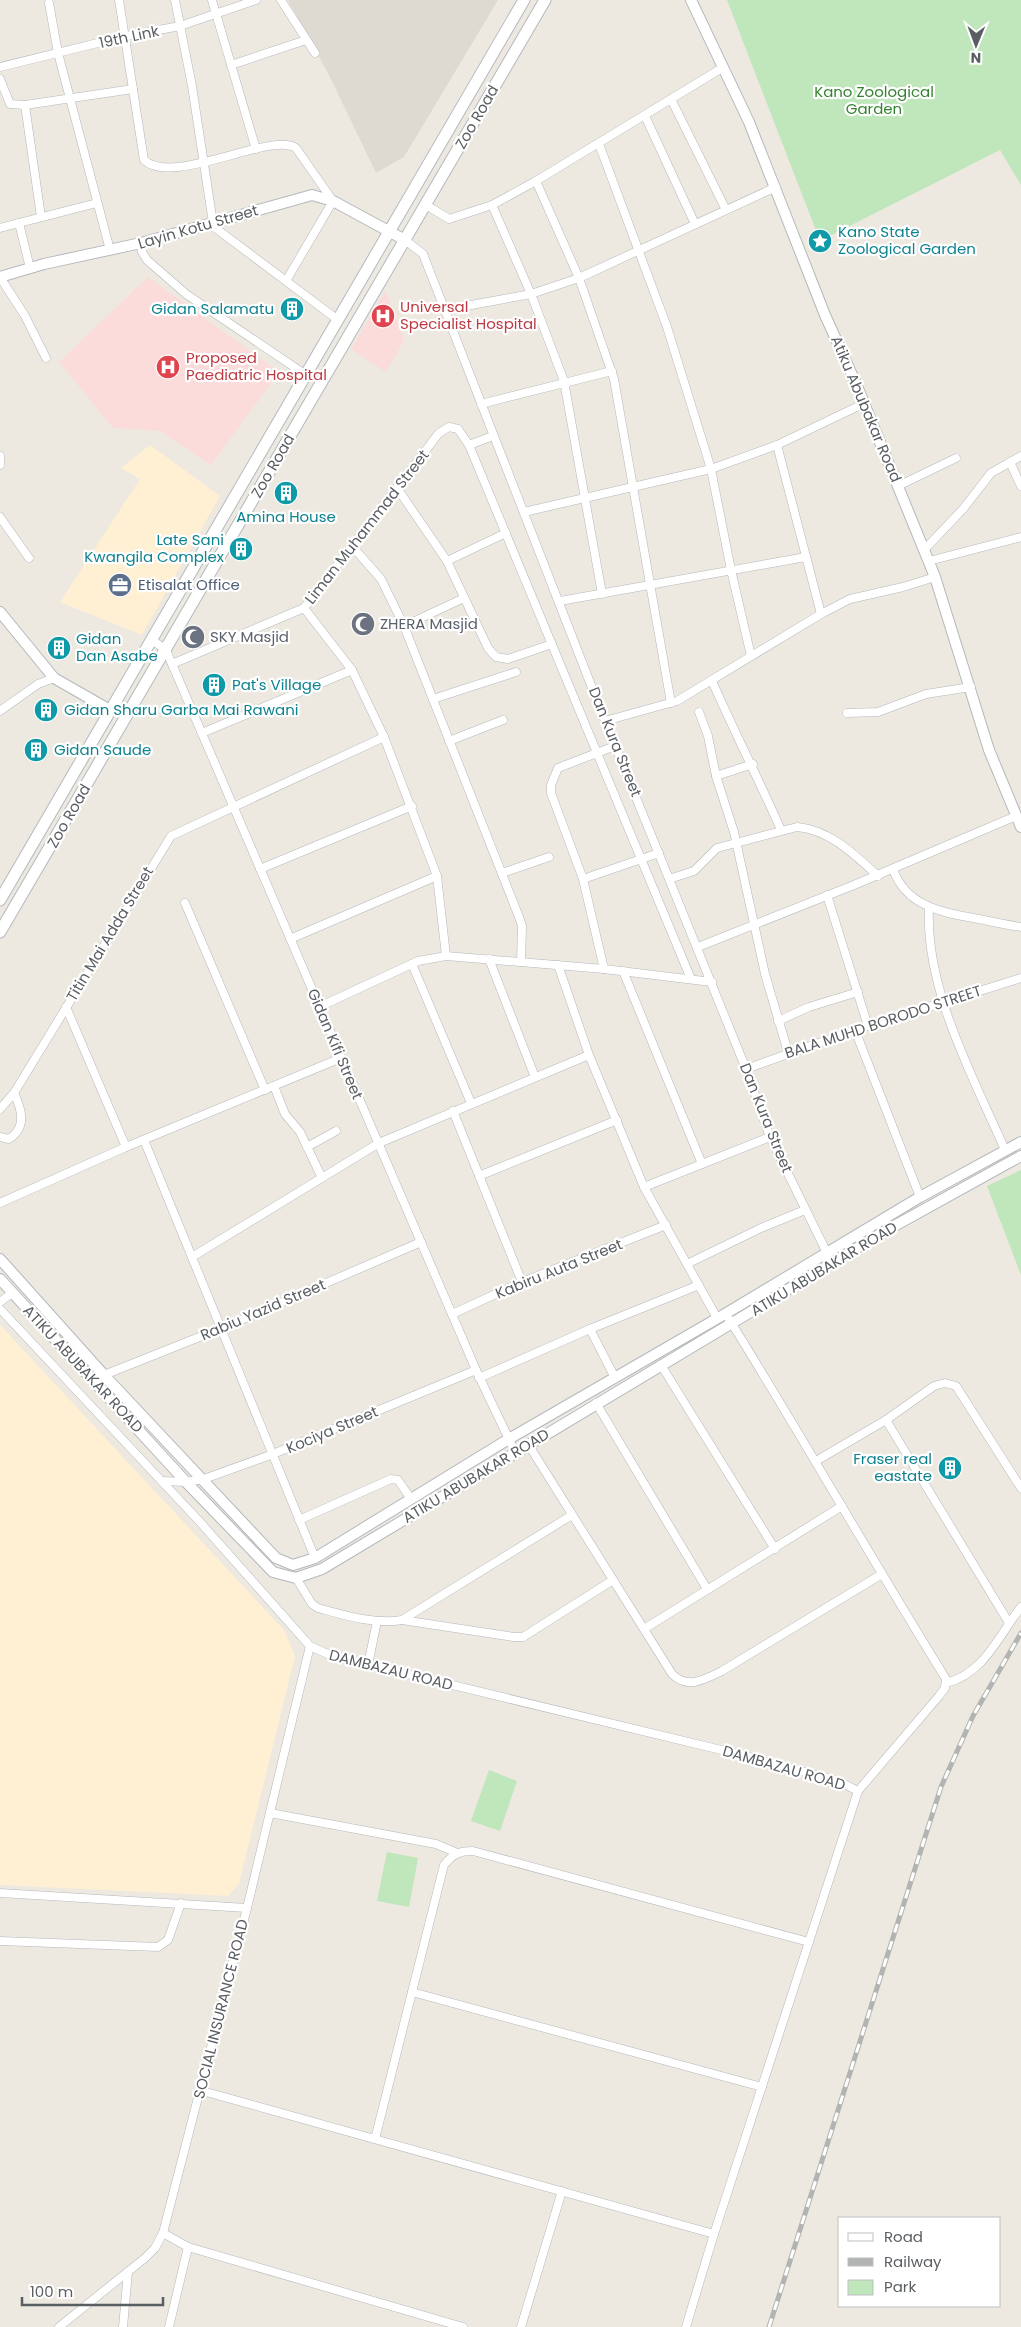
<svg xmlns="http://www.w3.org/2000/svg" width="1021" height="2327" viewBox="0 0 1021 2327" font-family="Poppins,sans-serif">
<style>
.commercial{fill:#fff0d3}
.education{fill:#dfdad1}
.medical{fill:#fcdbdb}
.green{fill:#c0e6bb}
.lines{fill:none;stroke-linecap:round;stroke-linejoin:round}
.minor-casing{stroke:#b3b8bc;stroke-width:9}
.tertiary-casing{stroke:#b3b8bc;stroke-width:12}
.secondary-casing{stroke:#b4b9be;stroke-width:13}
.minor{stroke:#fff;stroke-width:8}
.tertiary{stroke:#fff;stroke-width:10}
.secondary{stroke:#fff;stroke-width:11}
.rail-casing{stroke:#b2b3b3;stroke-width:5}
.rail{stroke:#fff;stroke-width:3;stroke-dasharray:9;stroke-linecap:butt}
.labels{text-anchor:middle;stroke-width:4.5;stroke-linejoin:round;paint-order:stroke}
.street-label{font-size:15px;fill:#595e62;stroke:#fff}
.park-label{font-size:15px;fill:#358230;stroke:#fff}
.culture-label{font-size:15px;fill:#0d838f;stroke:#fff;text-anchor:start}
.health-label{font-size:15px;fill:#be3a42;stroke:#fff;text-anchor:start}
.service-label{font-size:15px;fill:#4e5e75;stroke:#fff;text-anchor:start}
.worship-label{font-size:15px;fill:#5b616d;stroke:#fff;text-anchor:start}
</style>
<rect width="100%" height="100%" fill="#ede9e0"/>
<g class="commercial">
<polygon points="150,445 220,496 142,635 60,602 140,479 121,468"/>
<polygon points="0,1325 284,1630 295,1656 239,1884 228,1896 0,1885"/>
</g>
<polygon class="education" points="288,0 498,0 404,157 376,173 329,75"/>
<g class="medical">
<polygon points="148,277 279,372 211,465 160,431 113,428 59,362"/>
<polygon points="385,291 404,340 386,372 351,349"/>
</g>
<g class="green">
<polygon points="727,0 1021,0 1021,185 1000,150 820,241"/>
<polygon points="1021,1170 1021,1275 987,1186"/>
<polygon points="489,1770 517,1781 500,1831 471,1821"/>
<polygon points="387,1852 418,1858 409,1907 377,1901"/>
</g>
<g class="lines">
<g class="minor-casing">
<g id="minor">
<path d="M119,0l25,160c28,27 128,-29 152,-12l37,53 -47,80"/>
<polyline points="175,0 192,86 213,223"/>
<polyline points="212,0 256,149"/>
<polyline points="281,0 315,53"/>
<polyline points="49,3 58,53 110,250"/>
<polyline points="231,65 306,40"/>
<polyline points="0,67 126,36 180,26 256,0"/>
<polyline points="0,79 10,104 25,105 133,89"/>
<polyline points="671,99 726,210"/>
<polyline points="25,105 41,217"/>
<polyline points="645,116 695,224"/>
<polyline points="599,144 667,327 711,469 731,570 751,656"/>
<polyline points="536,181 579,278 614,379 671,703"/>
<polyline points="426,205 449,219 492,205 536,181 722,68"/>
<polyline points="492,205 531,294 564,381 602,594"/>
<polyline points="19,223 30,268"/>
<polyline points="210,224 338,320"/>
<polyline points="0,228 97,203"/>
<polyline points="405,240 423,254 605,721 746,1069 770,1137 829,1257"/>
<polyline points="141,243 142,252 147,260 186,294 306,375"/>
<polyline points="0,277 25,316 46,358"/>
<polyline points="444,310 531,294 579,278 776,187"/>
<polyline points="481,404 612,371"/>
<polyline points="469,445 691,979"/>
<polyline points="777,445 821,614"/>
<polyline points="0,456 0,465"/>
<polyline points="1010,462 1021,486"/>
<polyline points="898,486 956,458"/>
<polyline points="397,488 447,561 488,648 496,657 508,659 552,644"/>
<polyline points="524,512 711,469 777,445 865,403"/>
<polyline points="0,517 29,558"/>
<polyline points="352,546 381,579 404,626 519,917 522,926 521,962"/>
<polyline points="924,550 963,509 991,473 1021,456"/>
<polyline points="447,561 506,533"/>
<polyline points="929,561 1021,537"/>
<polyline points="560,601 806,557"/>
<polyline points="304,608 352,670 384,737 437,876 446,956"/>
<polyline points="404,626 464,598"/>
<polyline points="152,640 166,650 476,1370 515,1452"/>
<polyline points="172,664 304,608 439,433 449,427 458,429 469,445 493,436"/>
<path d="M712,681c22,50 47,99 69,149"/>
<polyline points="433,699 516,672"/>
<polyline points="0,711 38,684 54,678"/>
<polyline points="699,712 708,736 716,776 734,832 765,974 788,1052"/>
<polyline points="847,713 878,712 926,694 971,687"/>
<polyline points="605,721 677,701 821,614 850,599 903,587 935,577"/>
<polyline points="202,733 352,670"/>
<polyline points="449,741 503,720"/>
<polyline points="716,776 753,764"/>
<polyline points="260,869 412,806"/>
<path d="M893,869c13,38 51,44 86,50 14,3 28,6 42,8"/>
<polyline points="502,873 549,857"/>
<polyline points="583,879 659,853"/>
<path d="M669,879l25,-8 23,-23 80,-21c33,3 57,27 81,49"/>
<polyline points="827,895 868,1026"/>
<polyline points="185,903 265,1090"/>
<path d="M929,908c-4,81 44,169 76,242"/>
<polyline points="290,939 437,876"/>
<polyline points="698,947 854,885 1016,816"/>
<polyline points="489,959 535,1077"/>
<polyline points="412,964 471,1103"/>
<polyline points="558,965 589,1055 644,1187 717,1318"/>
<polyline points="604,969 583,879 551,793 551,785 558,768 615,746"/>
<polyline points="623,971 702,1164"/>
<polyline points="66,1007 126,1147"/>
<polyline points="319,1007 418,961 446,956 604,969 712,982"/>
<polyline points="778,1021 809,1007 858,992"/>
<polyline points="855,1030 920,1197"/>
<polyline points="746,1069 855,1030 1021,978"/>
<polyline points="274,1086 285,1114 300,1132 322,1178"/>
<polyline points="0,1109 14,1093 171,836 384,737"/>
<polyline points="453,1111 522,1282"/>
<path d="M0,1137l9,2c18,-12 13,-29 5,-46"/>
<polyline points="144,1140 315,1558"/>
<polyline points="307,1147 336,1131"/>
<polyline points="479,1176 617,1120"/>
<polyline points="644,1187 770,1137"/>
<polyline points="0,1203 126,1147 341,1058"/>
<polyline points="192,1257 379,1143 589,1055"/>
<polyline points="687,1264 761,1228 805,1210"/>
<polyline points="0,1302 12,1293"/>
<polyline points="0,1309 200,1522 310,1646 332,1656 742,1755 838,1781 858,1791"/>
<polyline points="452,1314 522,1282 666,1225"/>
<polyline points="590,1329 615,1378"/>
<polyline points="661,1365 775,1549"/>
<polyline points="104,1375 222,1328 421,1242"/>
<polyline points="479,1378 590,1329 699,1285"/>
<polyline points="596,1403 707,1589"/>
<polyline points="886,1420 1009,1623"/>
<path d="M528,1444l144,230c16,16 33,5 50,-3l160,-97"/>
<polyline points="816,1461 886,1420 934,1386 945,1383 956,1386 1021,1488"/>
<polyline points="162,1481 186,1482 204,1479 273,1454 476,1370"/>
<polyline points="299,1520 391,1479 398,1480 411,1499"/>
<path d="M296,1578l16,26 6,4c26,7 57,17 84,12l170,-105"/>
<polyline points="402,1620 514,1637 523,1637 613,1580"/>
<polyline points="644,1629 842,1506"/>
<polyline points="368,1665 377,1621"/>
<path d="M946,1683c38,-9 53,-48 75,-76"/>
<polyline points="270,1813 436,1844 457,1853"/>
<polyline points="0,1893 247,1908"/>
<polyline points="0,1941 158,1947 168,1940 181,1903"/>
<polyline points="412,1992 762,2087"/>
<polyline points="199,2090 714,2234"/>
<path d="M375,2139l69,-274c9,-11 15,-14 29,-14l336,91"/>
<polyline points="163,2233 188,2247 463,2327"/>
<polyline points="59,2327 145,2258 155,2248 163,2233 247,1908 310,1646"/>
<polyline points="123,2327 128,2272"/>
<polyline points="169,2327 188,2247"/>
<polyline points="521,2327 562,2191"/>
<path d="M686,2327l28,-93 144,-443 81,-95 6,-8 1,-9c-74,-119 -143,-241 -217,-360"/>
</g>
</g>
<g class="tertiary-casing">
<g id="tertiary">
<polyline points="691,0 749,122 825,315 857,386 935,577 989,750 1021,827"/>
<polyline points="0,277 44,264 141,243 312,195 333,201 405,240"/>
<polyline points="0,612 54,678 110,710"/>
<polyline points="0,1259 104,1375 276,1558 293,1565 315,1558 507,1440 725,1314 920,1197 1021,1142"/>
<polyline points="0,1279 186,1482 273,1572 296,1578 322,1569 887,1230 1021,1156"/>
</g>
</g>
<g class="secondary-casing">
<g id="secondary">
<polyline points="0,900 524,0"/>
<polyline points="0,932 545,0"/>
</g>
</g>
<use href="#minor" class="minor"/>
<use href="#tertiary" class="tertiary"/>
<use href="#secondary" class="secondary"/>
<g class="rail-casing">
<polyline id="rail" points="769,2327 941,1787 973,1716 1021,1633"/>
</g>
<use href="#rail" class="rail"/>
</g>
<defs>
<g id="sight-disc" transform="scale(1.25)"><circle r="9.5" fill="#0f9aa8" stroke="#fff"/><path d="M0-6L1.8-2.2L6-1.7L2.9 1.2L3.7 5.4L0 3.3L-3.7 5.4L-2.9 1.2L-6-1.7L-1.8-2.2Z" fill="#fff"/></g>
<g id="building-disc" transform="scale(1.25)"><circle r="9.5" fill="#0f9aa8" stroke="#fff"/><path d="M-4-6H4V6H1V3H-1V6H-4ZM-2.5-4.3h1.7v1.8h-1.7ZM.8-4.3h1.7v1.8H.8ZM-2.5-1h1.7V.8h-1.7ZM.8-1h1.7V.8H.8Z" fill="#fff"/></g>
<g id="hospital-disc" transform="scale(1.25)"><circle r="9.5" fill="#e0444e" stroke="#fff"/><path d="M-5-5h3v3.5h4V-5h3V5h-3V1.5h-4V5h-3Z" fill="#fff"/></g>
<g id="office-disc" transform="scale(1.25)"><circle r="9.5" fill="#5c6f8a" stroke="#fff"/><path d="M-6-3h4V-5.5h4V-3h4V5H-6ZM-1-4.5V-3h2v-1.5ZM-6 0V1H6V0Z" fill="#fff"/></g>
<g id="mosque-disc" transform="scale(1.25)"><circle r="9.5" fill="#6b7280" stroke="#fff"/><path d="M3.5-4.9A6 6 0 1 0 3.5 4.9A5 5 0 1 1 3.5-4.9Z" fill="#fff"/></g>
</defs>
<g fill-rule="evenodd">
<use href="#sight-disc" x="820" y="241"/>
<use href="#building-disc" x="292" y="309"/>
<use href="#hospital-disc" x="383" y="316"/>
<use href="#hospital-disc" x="168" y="367"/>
<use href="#building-disc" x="286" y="493"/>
<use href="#building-disc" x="241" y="549"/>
<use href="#office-disc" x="120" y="585"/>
<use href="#mosque-disc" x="363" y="624"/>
<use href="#mosque-disc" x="193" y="637"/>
<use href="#building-disc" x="59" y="648"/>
<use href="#building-disc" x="214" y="685"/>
<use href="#building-disc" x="46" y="710"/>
<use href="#building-disc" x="36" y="750"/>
<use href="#building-disc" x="950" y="1468"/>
</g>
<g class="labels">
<g class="street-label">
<text transform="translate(129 37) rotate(-12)" y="5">19th Link</text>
<text transform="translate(477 117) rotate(-60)" y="5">Zoo Road</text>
<text transform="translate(198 227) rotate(-16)" y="5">Layin Kotu Street</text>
<text transform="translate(866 409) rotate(67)" y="5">Atiku Abubakar Road</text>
<text transform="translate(273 466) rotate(-60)" y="5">Zoo Road</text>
<text transform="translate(367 527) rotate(-52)" y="5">Liman Muhammad Street</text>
<text transform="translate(615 742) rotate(68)" y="5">Dan Kura Street</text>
<text transform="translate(69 816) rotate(-60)" y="5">Zoo Road</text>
<text transform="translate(110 934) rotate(-59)" y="5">Titin Mai Adda Street</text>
<text transform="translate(883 1022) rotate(-18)" y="5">BALA MUHD BORODO STREET</text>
<text transform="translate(335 1044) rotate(67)" y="5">Gidan Kifi Street</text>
<text transform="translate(766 1118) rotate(68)" y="5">Dan Kura Street</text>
<text transform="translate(559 1269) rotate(-22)" y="5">Kabiru Auta Street</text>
<text transform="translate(824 1269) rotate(-31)" y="5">ATIKU ABUBAKAR ROAD</text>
<text transform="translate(263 1310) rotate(-23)" y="5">Rabiu Yazid Street</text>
<text transform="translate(83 1369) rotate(47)" y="5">ATIKU ABUBAKAR ROAD</text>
<text transform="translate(332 1430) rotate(-23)" y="5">Kociya Street</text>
<text transform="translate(476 1476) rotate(-31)" y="5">ATIKU ABUBAKAR ROAD</text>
<text transform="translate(391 1670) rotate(14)" y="5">DAMBAZAU ROAD</text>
<text transform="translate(784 1768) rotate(16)" y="5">DAMBAZAU ROAD</text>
<text transform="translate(221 2009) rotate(-76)" y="5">SOCIAL INSURANCE ROAD</text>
</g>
<g class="park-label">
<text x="874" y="97">Kano Zoological<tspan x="874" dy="17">Garden</tspan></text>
</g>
<g class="culture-label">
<text x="838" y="237">Kano State<tspan x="838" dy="17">Zoological Garden</tspan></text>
<text x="274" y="314" text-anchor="end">Gidan Salamatu</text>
<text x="286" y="522" text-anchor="middle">Amina House</text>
<text x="224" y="545" text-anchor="end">Late Sani<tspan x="224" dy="17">Kwangila Complex</tspan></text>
<text x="76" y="644">Gidan<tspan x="76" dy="17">Dan Asabe</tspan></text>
<text x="232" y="690">Pat's Village</text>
<text x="64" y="715">Gidan Sharu Garba Mai Rawani</text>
<text x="54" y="755">Gidan Saude</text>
<text x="932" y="1464" text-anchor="end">Fraser real<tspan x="932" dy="17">eastate</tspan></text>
</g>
<g class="health-label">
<text x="400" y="312">Universal<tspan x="400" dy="17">Specialist Hospital</tspan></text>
<text x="186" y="363">Proposed<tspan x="186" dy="17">Paediatric Hospital</tspan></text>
</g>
<g class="service-label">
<text x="138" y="590">Etisalat Office</text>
</g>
<g class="worship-label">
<text x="380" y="629">ZHERA Masjid</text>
<text x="210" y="642">SKY Masjid</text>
</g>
</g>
<rect x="838" y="2217" width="162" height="90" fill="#ffffff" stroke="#bdbfc0"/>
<rect x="848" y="2233" width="25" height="8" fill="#ffffff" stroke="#bdbfc0"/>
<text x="884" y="2242" font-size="15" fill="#595e62">Road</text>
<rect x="848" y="2258" width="25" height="8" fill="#b2b3b3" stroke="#bdbfc0"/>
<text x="884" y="2267" font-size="15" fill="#595e62">Railway</text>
<rect x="848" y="2280" width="25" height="15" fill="#c0e6bb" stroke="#bdbfc0"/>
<text x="884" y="2292" font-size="15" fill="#595e62">Park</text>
<g transform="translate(976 45) rotate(181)" stroke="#ffffff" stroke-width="4" paint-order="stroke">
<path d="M0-4L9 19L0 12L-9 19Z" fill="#595e62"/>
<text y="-8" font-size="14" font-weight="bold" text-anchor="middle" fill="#595e62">N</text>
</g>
<path d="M22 2297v8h141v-8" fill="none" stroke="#595e62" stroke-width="2.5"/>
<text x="30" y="2297" font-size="15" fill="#595e62" stroke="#ffffff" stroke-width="4" paint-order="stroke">100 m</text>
</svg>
